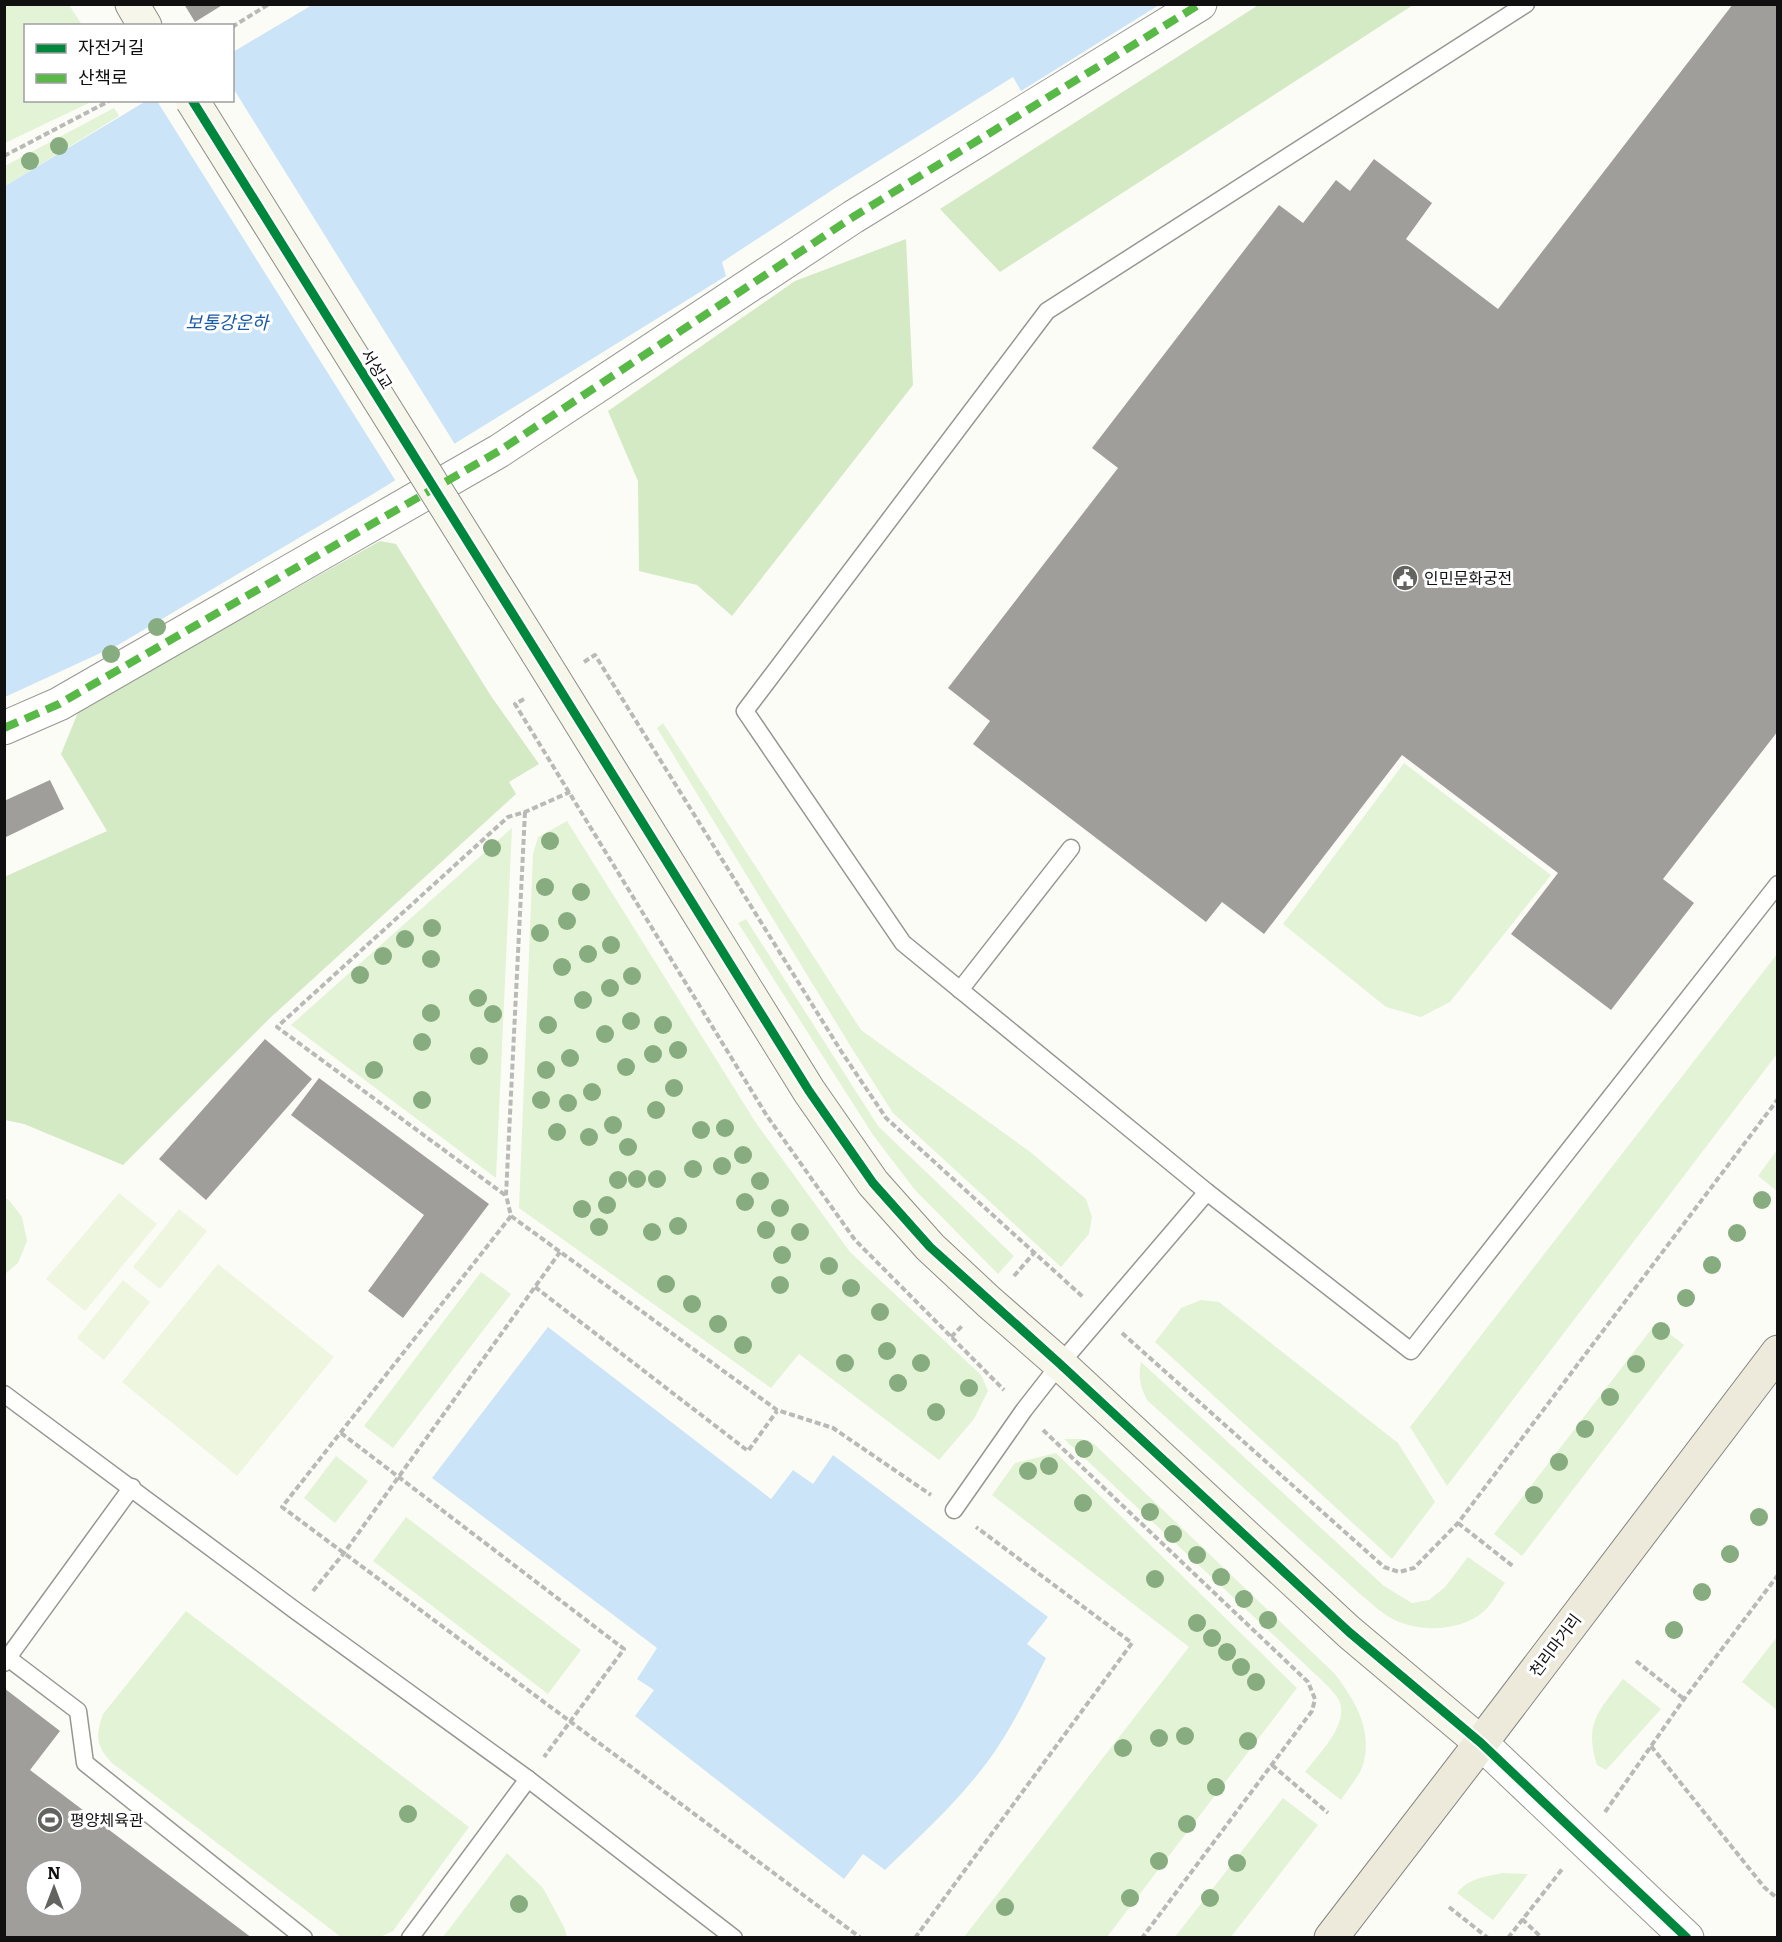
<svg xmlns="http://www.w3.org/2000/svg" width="1782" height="1942" viewBox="0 0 1782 1942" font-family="Literata,'Noto Sans KR',serif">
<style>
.green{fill:#e3f3d6}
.forest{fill:#d3eac4}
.pitch{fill:#eef6df}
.water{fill:#cce4f7}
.pier{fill:#fcfcf6}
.building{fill:#a09e9b;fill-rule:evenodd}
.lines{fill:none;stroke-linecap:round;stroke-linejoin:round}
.lane-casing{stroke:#969694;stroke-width:19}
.street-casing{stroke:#969694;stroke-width:35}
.secondary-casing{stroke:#8d8d8a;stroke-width:35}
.primary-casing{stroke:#848481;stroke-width:35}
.path{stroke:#b9b9b8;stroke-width:4;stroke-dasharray:6 3;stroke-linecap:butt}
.lane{stroke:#fffffe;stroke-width:16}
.street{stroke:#fffffe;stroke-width:33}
.secondary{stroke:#f6f6eb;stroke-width:33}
.primary{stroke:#edeadb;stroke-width:33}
.secondary-bridge-casing{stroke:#8d8d8a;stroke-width:35;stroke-linecap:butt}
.secondary-bridge{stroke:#f6f6eb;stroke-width:33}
.quiet{stroke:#58b947;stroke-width:8;stroke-dasharray:15 8;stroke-linecap:butt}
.cycleway-casing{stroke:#fff;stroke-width:13}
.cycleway{stroke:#00873e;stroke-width:9}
.tree{fill:#87ac7f}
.labels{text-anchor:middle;stroke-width:6;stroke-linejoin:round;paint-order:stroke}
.street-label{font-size:16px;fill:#101010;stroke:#fff}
.poi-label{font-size:16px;fill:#101010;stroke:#fff;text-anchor:start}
.water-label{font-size:18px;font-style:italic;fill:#1759a5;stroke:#fff}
</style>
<rect width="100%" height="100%" fill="#fcfcf6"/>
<g class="green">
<polygon points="5,4 69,5 82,25 26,26 26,100 93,101 5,143"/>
<polygon points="114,108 119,116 5,186 5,166"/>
<polygon points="663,723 861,1030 1029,1151 1086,1199 1092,1217 1089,1234 1061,1267 893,1113 851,1047 657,728"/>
<polygon points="1404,763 1551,875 1450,1002 1421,1017 1386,1007 1283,924"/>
<polygon points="567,821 756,1123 850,1252 981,1375 988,1391 974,1419 939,1460 799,1354 771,1388 519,1208 533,854 538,837"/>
<polygon points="512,828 496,1178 291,1025"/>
<polygon points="746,919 878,1126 1014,1256 998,1274 915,1190 873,1135 738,923"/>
<polygon points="1777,954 1777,1054 1447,1486 1410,1427"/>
<polygon points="1777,1150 1777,1191 1758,1176"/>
<polygon points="5,1198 9,1200 22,1217 27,1241 18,1263 5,1274"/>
<polygon points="481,1272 511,1294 393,1448 364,1426"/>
<polygon points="1201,1300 1219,1302 1398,1443 1435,1502 1392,1559 1155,1342 1181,1308"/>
<polygon points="1656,1323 1684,1345 1522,1556 1494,1534"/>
<path d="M1141,1362l243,224 28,17 17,-3 16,-13 23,-30 37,26c-7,9 -14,23 -23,30 -24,19 -66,20 -93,4 -10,-6 -20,-16 -29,-23l-213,-194c-7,-14 -9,-23 -6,-38z"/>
<path d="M1064,1439h18l12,5 241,230c20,27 38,55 28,91 -4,12 -16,25 -22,35l-36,-28c14,-19 48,-51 32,-75 -6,-9 -16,-17 -24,-25z"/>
<polygon points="1056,1453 1297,1688 1107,1937 964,1937 1189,1647 992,1495 1015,1463"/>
<polygon points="336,1456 368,1481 335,1523 304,1498"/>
<polygon points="406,1517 581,1650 548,1694 373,1561"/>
<path d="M186,1611l283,216 -76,104 -13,6h-39l-229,-174c-16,-17 -17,-27 -9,-49z"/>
<polygon points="1777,1637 1777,1710 1742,1682"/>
<path d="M1623,1679l38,30 -55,61 -9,-5c-13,-42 1,-53 26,-86z"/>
<polygon points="1283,1798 1318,1825 1231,1937 1175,1937"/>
<polygon points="507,1853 543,1888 564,1927 567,1937 443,1937"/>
<path d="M1502,1873l26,1 -35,46 -36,-27c12,-15 27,-16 45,-20z"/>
</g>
<g class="forest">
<polygon points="1260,4 1413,5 1000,272 940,209"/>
<polygon points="906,239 913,385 732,616 697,585 639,571 638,481 608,411 795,281"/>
<polygon points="380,541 396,544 491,696 539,764 509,782 516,794 270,1018 123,1165 24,1124 5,1120 4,877 107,831 61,754 79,710"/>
</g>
<g class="pitch">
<polygon points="119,1193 157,1224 85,1311 46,1279"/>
<polygon points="179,1209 207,1231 160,1289 133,1267"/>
<polygon points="218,1264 334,1357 237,1476 122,1382"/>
<polygon points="123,1280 150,1302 104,1360 77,1338"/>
</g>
<g class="water">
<polygon points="312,5 1159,5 1021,91 1013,77 843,183 722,262 726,276 373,494 118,645 5,697 5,186 146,101 232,100 233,52"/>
<path d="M548,1327l223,172 22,-29 20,14 20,-29 215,162 -21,27 19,14c-20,40 -39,81 -68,116 -28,35 -61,65 -93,96l-22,-16 -19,25 -209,-163 19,-26 -17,-11 20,-31 -225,-170z"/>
</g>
<polygon class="pier" points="233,88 456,446 397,483 157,101 232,100"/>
<g class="building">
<polygon points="184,4 224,4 195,22"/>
<polygon points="1733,4 1774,4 1778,7 1778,731 1663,879 1694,903 1611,1010 1511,934 1558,873 1402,755 1264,934 1222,902 1206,922 973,744 990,721 948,688 1118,468 1092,448 1279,205 1303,223 1336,180 1350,191 1374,159 1432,203 1406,239 1498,309"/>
<polygon points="50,780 64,809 4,838 4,801"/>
<polygon points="265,1039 312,1079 206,1200 159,1159"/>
<polygon points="319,1078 489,1204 403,1318 368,1291 424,1215 291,1115"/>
<path d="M4,1688l56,43 -30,39 222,168h-248zM36,1870h36v36h-36z"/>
</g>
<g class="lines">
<g class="lane-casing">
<g id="lane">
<polyline points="1526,4 1047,311 745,711 903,943 1207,1192 1411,1351 1778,884"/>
<polyline points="960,990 1071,848"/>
<polyline points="4,1394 296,1611 528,1779 734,1938"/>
<polyline points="954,1510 1024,1410 1060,1364 1207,1192"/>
<polyline points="4,1655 78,1711 85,1763 304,1938"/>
<polyline points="4,1663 132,1487"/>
<polyline points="410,1938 528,1779"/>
</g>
</g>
<g class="street-casing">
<g id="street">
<polyline points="4,728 59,704 499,451 853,217 1200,4"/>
<polyline points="1481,1743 1687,1938"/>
</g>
</g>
<g class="secondary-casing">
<g id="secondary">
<polyline points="132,4 145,26"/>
<polyline points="537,652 809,1091 873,1183 930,1247 989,1302 1060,1364 1349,1632 1481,1743"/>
</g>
</g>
<g class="primary-casing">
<polyline id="primary" points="1331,1938 1481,1743 1778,1352"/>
</g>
<g class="path">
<polyline points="232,27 269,4"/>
<polyline points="4,156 111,100"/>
<polyline points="584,662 595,655 841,1051 886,1118 1083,1297"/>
<polyline points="524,699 515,704 767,1116 855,1240 1004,1390"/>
<polyline points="525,812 506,1195 511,1216 777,1410 833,1428 931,1495"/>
<polyline points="505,1195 277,1027 508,817 525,812 570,792"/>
<polyline points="511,1216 282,1507 861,1938"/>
<polyline points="1014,1276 1034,1253"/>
<polyline points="535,1287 748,1451 777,1411"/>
<polyline points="1122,1333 1384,1567 1399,1572 1414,1568 1458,1523 1778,1099"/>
<polyline points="951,1337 963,1325"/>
<polyline points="1043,1430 1308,1682 1315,1699 1312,1711 1142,1938"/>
<polyline points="341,1433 624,1649 544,1757"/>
<polyline points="1458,1523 1514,1567"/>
<polyline points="313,1591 344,1553 560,1252"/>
<polyline points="1636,1661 1684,1699"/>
<polyline points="1651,1746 1764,1887 1778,1899"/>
<polyline points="1272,1765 1328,1813"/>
<polyline points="1605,1812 1684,1699 1778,1575"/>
<polyline points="1449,1907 1488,1938"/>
<polyline points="1522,1919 1542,1938"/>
<polyline points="915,1938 1132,1643 976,1527"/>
<polyline points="1508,1938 1563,1868"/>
</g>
<use href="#lane" class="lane"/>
<use href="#street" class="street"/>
<use href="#secondary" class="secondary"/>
<use href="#primary" class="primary"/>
<g class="secondary-bridge-casing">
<polyline id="secondary-bridge" points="192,100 537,652"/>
</g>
<use href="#secondary-bridge" class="secondary-bridge"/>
<polyline class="quiet" points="4,728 59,704 499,451 853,217 1200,4"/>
<g class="cycleway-casing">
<polyline id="cycleway" points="192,100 554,680 809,1091 873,1183 930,1247 1060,1364 1349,1632 1481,1743 1687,1938"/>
</g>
<use href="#cycleway" class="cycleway"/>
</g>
<g class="tree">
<circle cx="59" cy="146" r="9"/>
<circle cx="30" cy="161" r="9"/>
<circle cx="157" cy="627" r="9"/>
<circle cx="111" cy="654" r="9"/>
<circle cx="550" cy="841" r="9"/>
<circle cx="492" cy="848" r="9"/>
<circle cx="545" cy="887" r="9"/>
<circle cx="581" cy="892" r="9"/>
<circle cx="567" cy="921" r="9"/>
<circle cx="432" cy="928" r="9"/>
<circle cx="540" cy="933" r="9"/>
<circle cx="405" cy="939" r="9"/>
<circle cx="611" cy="945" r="9"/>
<circle cx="588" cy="954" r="9"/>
<circle cx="383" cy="956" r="9"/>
<circle cx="431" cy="959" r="9"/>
<circle cx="562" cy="967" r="9"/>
<circle cx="360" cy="975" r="9"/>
<circle cx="632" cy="976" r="9"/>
<circle cx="610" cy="988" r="9"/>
<circle cx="478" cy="998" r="9"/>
<circle cx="583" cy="1000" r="9"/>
<circle cx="431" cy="1013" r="9"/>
<circle cx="493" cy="1014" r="9"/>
<circle cx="631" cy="1021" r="9"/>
<circle cx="548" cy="1025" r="9"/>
<circle cx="663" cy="1025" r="9"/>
<circle cx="605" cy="1034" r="9"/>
<circle cx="422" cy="1042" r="9"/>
<circle cx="678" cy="1050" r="9"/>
<circle cx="653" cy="1054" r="9"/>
<circle cx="479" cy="1056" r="9"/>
<circle cx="570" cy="1058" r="9"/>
<circle cx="626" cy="1067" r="9"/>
<circle cx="374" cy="1070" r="9"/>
<circle cx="546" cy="1070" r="9"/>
<circle cx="674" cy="1088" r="9"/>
<circle cx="592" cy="1092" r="9"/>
<circle cx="422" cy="1100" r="9"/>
<circle cx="541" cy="1100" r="9"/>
<circle cx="568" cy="1103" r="9"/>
<circle cx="656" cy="1110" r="9"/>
<circle cx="613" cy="1125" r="9"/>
<circle cx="725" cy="1128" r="9"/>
<circle cx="701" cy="1130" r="9"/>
<circle cx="557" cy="1132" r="9"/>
<circle cx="589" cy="1137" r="9"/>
<circle cx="628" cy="1147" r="9"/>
<circle cx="743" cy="1155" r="9"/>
<circle cx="722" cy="1166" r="9"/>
<circle cx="693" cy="1169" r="9"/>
<circle cx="637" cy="1179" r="9"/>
<circle cx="657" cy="1179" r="9"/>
<circle cx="618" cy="1180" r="9"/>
<circle cx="760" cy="1181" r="9"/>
<circle cx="1762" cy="1200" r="9"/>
<circle cx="745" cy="1202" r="9"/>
<circle cx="607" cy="1205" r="9"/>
<circle cx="780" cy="1208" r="9"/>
<circle cx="582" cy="1209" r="9"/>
<circle cx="678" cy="1226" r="9"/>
<circle cx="599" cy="1227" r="9"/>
<circle cx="766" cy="1230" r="9"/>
<circle cx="652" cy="1232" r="9"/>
<circle cx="800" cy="1232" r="9"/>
<circle cx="1737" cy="1233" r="9"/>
<circle cx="782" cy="1255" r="9"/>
<circle cx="1712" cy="1265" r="9"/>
<circle cx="829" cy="1266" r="9"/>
<circle cx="666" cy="1284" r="9"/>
<circle cx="780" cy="1285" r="9"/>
<circle cx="851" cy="1288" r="9"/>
<circle cx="1686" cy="1298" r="9"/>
<circle cx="692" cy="1304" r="9"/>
<circle cx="880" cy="1312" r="9"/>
<circle cx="718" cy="1324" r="9"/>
<circle cx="1661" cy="1331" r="9"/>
<circle cx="743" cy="1345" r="9"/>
<circle cx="887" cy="1351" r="9"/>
<circle cx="845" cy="1363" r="9"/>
<circle cx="921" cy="1363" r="9"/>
<circle cx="1636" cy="1364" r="9"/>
<circle cx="898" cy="1383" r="9"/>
<circle cx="969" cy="1388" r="9"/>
<circle cx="1610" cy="1397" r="9"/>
<circle cx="936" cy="1412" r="9"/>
<circle cx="1585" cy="1429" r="9"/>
<circle cx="1084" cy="1449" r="9"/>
<circle cx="1559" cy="1462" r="9"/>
<circle cx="1049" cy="1466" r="9"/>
<circle cx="1028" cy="1471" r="9"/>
<circle cx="1534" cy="1495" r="9"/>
<circle cx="1083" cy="1503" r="9"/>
<circle cx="1150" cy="1512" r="9"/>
<circle cx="1759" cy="1517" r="9"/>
<circle cx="1173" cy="1534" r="9"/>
<circle cx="1730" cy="1554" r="9"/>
<circle cx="1197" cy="1555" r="9"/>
<circle cx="1221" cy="1577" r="9"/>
<circle cx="1155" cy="1579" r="9"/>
<circle cx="1702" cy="1592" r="9"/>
<circle cx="1244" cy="1599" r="9"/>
<circle cx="1268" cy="1620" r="9"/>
<circle cx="1197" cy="1623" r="9"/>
<circle cx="1674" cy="1630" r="9"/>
<circle cx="1212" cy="1638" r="9"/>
<circle cx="1227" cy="1652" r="9"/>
<circle cx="1241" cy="1667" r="9"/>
<circle cx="1256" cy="1682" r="9"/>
<circle cx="1185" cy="1736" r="9"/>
<circle cx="1159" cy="1738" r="9"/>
<circle cx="1248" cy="1741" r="9"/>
<circle cx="1123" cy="1748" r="9"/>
<circle cx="1216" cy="1787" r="9"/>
<circle cx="408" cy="1814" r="9"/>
<circle cx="1187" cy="1824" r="9"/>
<circle cx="1159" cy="1861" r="9"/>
<circle cx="1237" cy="1863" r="9"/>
<circle cx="1130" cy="1898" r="9"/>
<circle cx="1210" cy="1898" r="9"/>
<circle cx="519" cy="1904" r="9"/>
<circle cx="1005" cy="1907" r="9"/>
</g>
<defs>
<g id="civic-disc" transform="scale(1.35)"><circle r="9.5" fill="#636360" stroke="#fff"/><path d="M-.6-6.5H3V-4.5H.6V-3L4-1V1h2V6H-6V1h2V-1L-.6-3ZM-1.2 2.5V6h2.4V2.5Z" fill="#fff"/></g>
<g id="stadium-disc" transform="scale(1.35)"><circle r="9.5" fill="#636360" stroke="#fff"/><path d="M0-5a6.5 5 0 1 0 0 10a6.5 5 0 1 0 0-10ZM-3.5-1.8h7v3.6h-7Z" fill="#fff"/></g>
</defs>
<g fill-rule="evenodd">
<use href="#civic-disc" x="1405" y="578"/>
<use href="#stadium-disc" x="50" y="1820"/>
</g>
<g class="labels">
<g class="street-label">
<text transform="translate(377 369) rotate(58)" y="6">서성교</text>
<text transform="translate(1555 1645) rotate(-53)" y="6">천리마거리</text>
</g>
<g class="poi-label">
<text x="1424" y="584">인민문화궁전</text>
<text x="70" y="1826">평양체육관</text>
</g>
<g class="water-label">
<text x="227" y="329">보통강운하</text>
</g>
</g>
<rect width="1782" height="1942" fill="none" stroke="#101010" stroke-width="12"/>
<rect x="24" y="24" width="210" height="78" fill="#ffffff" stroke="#9f9f9f" stroke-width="1.5"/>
<rect x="36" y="44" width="30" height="9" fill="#00873e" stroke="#9f9f9f" stroke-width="1.5"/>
<text x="78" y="54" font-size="18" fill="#101010">자전거길</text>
<rect x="36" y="74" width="30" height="9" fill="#58b947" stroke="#9f9f9f" stroke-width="1.5"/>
<text x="78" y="84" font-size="18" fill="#101010">산책로</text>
<g transform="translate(54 1888)"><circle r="28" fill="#ffffff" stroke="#9f9f9f" stroke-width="1.5"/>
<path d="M0-4.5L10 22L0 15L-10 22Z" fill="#636360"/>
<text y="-9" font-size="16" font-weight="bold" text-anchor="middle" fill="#101010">N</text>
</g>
</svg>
